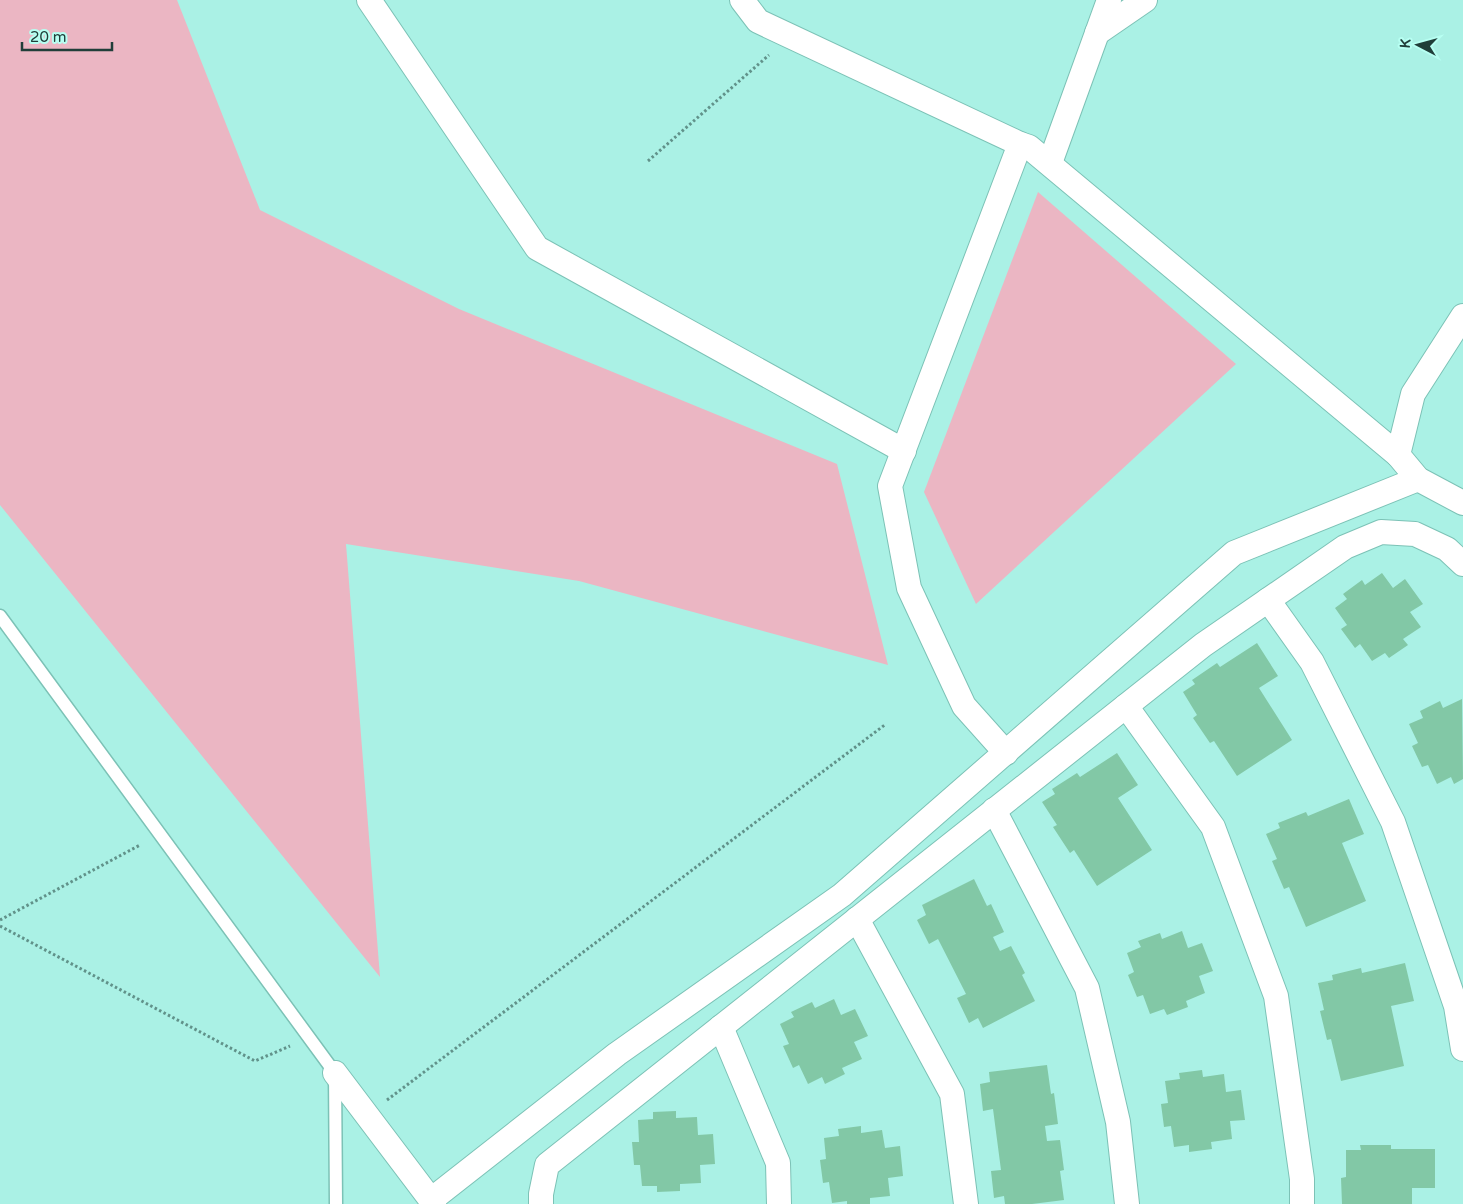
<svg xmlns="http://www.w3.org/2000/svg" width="1463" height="1204" viewBox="0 0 1463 1204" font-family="'Varela Round',sans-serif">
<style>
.green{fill:#ebb6c3}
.building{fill:#82c8a6}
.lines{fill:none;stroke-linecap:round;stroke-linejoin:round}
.lane-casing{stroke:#7cc2b6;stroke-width:15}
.street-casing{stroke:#7cc2b6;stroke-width:26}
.path{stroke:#61928a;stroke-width:3;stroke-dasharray:2.5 2.5;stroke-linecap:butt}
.lane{stroke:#fff;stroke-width:12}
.street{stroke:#fff;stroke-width:24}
</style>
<rect width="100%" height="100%" fill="#aaf1e5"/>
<g class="green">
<polygon points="0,0 177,0 260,210 459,309 837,464 888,665 579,581 346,544 380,977 0,505"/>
<polygon points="1038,192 1236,364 976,604 924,492"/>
</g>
<g class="building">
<polygon points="1382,573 1393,588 1405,579 1423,604 1410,612 1421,627 1403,639 1408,645 1389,658 1385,653 1372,661 1360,644 1355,648 1341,629 1347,625 1335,608 1347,599 1343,594 1362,580 1365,585"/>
<polygon points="1257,643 1278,676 1259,688 1292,740 1237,776 1214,741 1210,743 1193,718 1197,715 1183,692 1195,684 1192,680 1217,663 1220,667"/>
<polygon points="1462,699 1463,779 1454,784 1451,777 1437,784 1428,765 1422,767 1412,746 1418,743 1409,724 1423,718 1420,711 1440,701 1443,708"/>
<polygon points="1117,753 1138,785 1118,798 1152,850 1097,886 1074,850 1070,853 1053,827 1057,825 1042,802 1055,794 1052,789 1077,773 1080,777"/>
<polygon points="1349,799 1364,834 1342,843 1366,901 1306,927 1289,887 1284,889 1272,861 1277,859 1266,834 1280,828 1278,823 1306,812 1308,816"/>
<polygon points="974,879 987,906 991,904 1004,932 993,937 1000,951 1011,946 1025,973 1022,975 1035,1001 983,1028 978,1018 969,1023 957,998 966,994 938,939 929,944 917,920 926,915 922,905"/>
<polygon points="1182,931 1188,948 1202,943 1213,971 1199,976 1205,993 1186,1001 1188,1007 1167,1015 1164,1009 1150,1014 1143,995 1137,997 1128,975 1134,972 1127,953 1141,947 1138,941 1160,933 1162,939"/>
<polygon points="1405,963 1414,1001 1391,1006 1404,1066 1341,1081 1331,1039 1327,1040 1320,1011 1324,1010 1318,983 1333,980 1332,975 1361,968 1362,973"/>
<polygon points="834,999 841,1015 855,1009 868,1036 854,1042 862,1059 842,1068 845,1074 825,1084 822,1077 808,1084 799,1065 793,1068 783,1046 789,1044 780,1024 794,1017 791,1012 812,1002 815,1008"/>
<polygon points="1047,1065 1051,1094 1054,1093 1058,1124 1045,1126 1047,1141 1060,1140 1064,1170 1060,1171 1064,1200 1032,1204 1005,1204 1004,1196 994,1198 991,1171 1001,1170 993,1109 983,1111 980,1084 990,1082 989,1072"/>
<polygon points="1202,1070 1203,1077 1224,1074 1226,1092 1241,1090 1245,1120 1230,1121 1232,1139 1211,1142 1212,1149 1189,1152 1189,1145 1174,1147 1171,1126 1164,1127 1161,1104 1168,1103 1165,1081 1180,1079 1179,1073"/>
<polygon points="676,1111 676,1118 697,1117 698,1135 713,1134 715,1164 700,1165 701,1183 680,1184 680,1191 657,1192 657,1186 642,1186 640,1165 634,1165 632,1142 639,1142 638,1120 653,1119 653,1112"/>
<polygon points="861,1126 861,1133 882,1130 885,1148 900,1146 903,1176 888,1178 890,1196 870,1198 870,1204 847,1204 847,1201 832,1203 829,1182 823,1183 820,1160 826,1159 824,1138 839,1136 838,1129"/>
<polygon points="1360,1145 1391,1145 1391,1149 1435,1149 1435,1188 1412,1188 1412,1204 1342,1204 1341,1178 1346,1177 1346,1150 1361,1150"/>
</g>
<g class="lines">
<g class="lane-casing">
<polyline id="lane" points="0,616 335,1073 336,1204"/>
</g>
<g class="street-casing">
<g id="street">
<polyline points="369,0 537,248 904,451"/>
<polyline points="742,0 758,21 1020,144 1029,147 1398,455"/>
<polyline points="1097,33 1145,0"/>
<polyline points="1050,163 1109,0"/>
<polyline points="1463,316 1413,394 1398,455 1418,479 1463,503"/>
<polyline points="1268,600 1312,662 1393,822 1456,1006 1463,1049"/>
<polyline points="1126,706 1213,827 1276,996 1302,1179 1302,1204"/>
<polyline points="1006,753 964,706 909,588 890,486 1020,144"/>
<polyline points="994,810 1087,988 1118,1122 1127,1204"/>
<polyline points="857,919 952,1094 966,1204"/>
<polyline points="721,1027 778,1163 779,1204"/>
<polyline points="335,1073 434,1204"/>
<polyline points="431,1200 617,1054 842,895 1234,553 1418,479"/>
<polyline points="541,1204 541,1194 547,1165 1203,645 1345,547 1381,532 1415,534 1447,549 1463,564"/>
</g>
</g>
<g class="path">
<polyline points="648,161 769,55"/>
<polyline points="0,920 140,845"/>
<polyline points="0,926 255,1061 290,1046"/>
<polyline points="387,1100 886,724"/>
</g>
<use href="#lane" class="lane"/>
<use href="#street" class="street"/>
</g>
<g transform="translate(1418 45) rotate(276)" stroke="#b7fff2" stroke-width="4" paint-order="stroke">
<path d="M0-4L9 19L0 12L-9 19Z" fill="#203e39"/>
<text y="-8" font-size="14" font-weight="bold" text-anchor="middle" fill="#203e39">K</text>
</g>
<path d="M22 42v8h90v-8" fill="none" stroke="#203e39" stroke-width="2.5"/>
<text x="30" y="42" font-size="15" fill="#203e39" stroke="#b7fff2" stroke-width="4" paint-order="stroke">20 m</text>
</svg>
